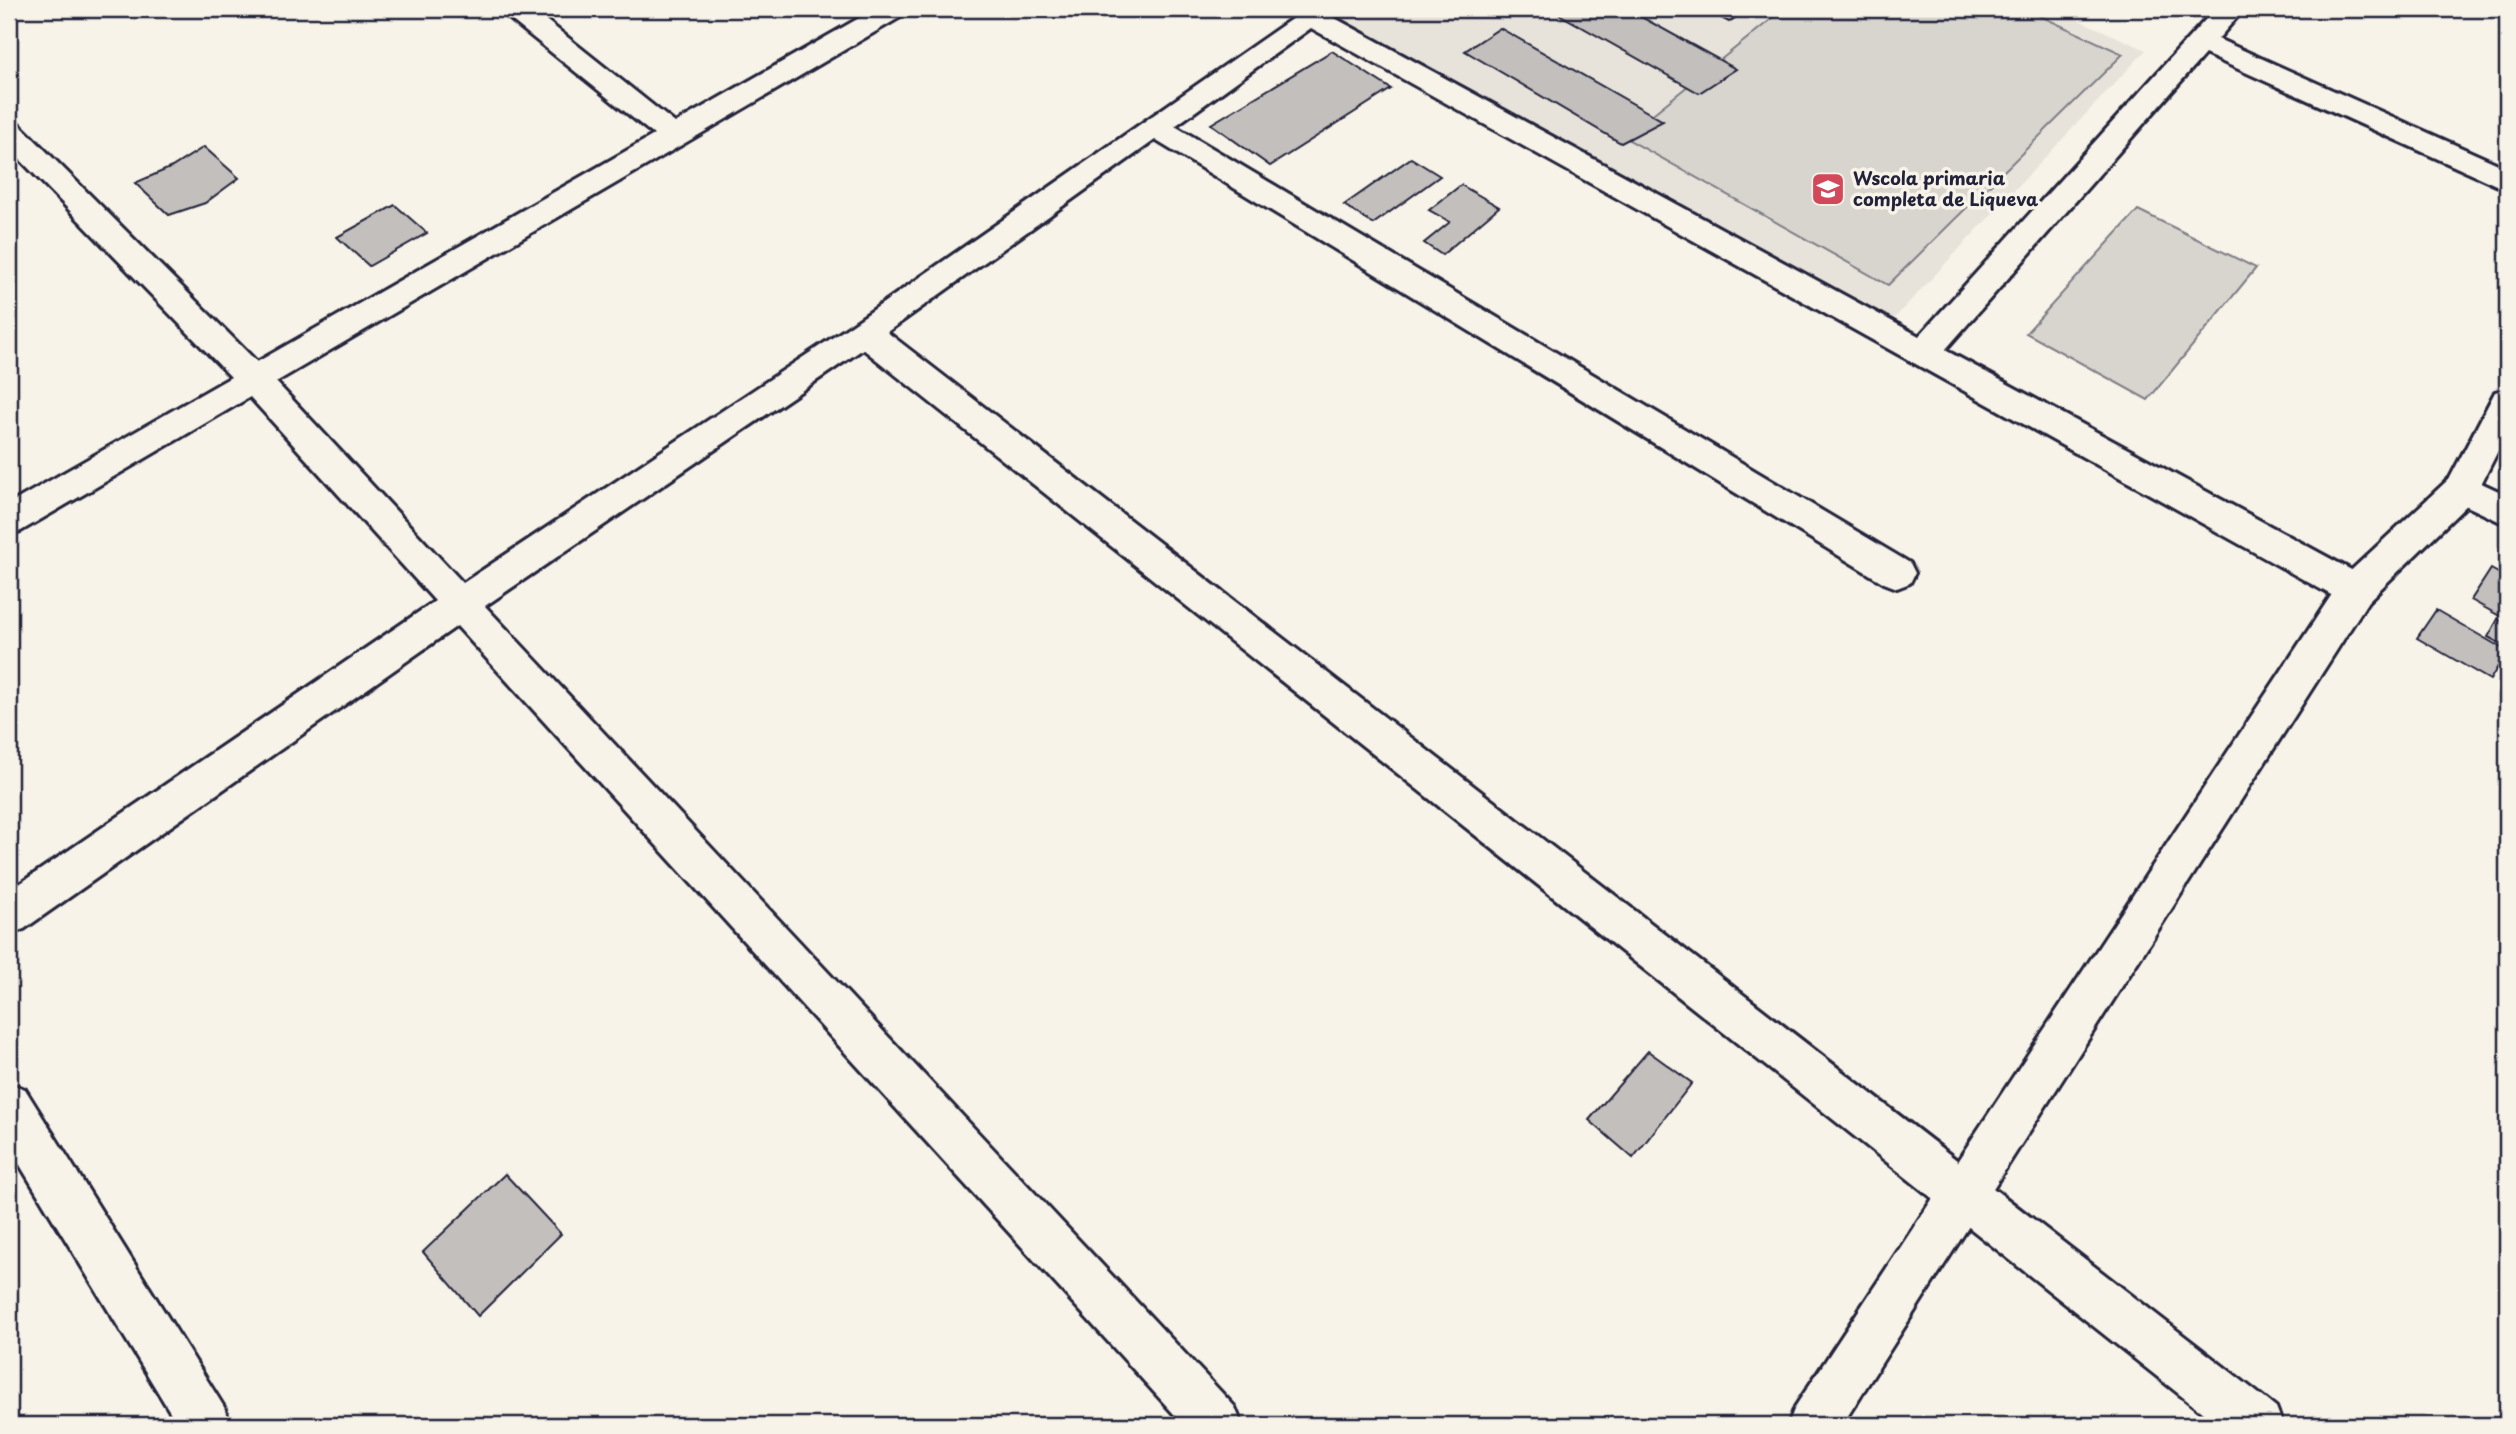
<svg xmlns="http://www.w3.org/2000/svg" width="2516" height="1434" viewBox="0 0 2516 1434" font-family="'Playpen Sans',sans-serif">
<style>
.built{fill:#e7e3db}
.green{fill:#d8d5cf;stroke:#7d7c85;stroke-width:2}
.building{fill:#c2bfbd;stroke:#22223b;stroke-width:2}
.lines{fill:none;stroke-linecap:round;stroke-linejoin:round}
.street-casing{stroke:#22223b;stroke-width:6}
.secondary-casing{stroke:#22223b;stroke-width:6}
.street{fill:#f7f3e8;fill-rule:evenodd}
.secondary{fill:#f7f3e8;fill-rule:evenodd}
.labels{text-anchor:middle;stroke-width:7;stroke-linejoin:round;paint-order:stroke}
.far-poi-label{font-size:18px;font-weight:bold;fill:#22223b;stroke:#f7f3e8;text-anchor:start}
</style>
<rect width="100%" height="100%" fill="#f7f3e8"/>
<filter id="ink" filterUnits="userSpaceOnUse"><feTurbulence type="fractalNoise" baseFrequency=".0143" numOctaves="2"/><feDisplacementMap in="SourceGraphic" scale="14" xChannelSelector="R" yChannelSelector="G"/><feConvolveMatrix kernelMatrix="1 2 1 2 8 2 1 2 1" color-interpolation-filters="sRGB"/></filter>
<g filter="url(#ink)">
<polygon class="built" points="1318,9 2054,9 2146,50 1886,327"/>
<g class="green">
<polygon points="1784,9 2025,9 2123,54 1888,285 1624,137"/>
<polygon points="2138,210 2256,268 2148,400 2026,333"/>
</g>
<g class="building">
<polygon points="1550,9 1627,9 1736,69 1699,93"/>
<polygon points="1704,9 1748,9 1729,22"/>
<polygon points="1500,28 1663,121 1621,143 1465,51"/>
<polygon points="1332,51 1391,89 1270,166 1211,124"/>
<polygon points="204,147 239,178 205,203 169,215 135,183 172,167"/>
<polygon points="1411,158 1440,176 1373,224 1344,205"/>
<polygon points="1461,185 1499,207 1442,255 1424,243 1450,222 1429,210"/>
<polygon points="395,205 427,233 369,266 337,237"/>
<polygon points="2491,569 2507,578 2507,620 2471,600"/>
<polygon points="2436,610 2507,651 2490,680 2417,638"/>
<polygon points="2498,619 2507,624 2507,647 2488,637"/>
<polygon points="1648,1051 1692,1083 1633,1158 1589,1120"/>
<polygon points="505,1174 561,1234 478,1316 423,1252"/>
</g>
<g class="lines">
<g class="street-casing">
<g id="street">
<polygon points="502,9 532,9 675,123 875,9 908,9 904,15 276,382 463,583 853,324 1306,9 1320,10 1919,336 2215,9 2244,9 2218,39 2507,168 2507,190 2205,54 1945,350 2368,579 2373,590 2368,601 2355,605 2342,601 1311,28 1175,126 1910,563 1915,573 1910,583 1897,588 1884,583 1155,140 887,332 2276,1407 2283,1425 2218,1425 863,349 485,606 1235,1407 1242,1425 1184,1425 457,626 24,929 9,934 9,891 435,601 250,397 21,531 9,535 9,504 231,377 9,148 9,122 19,124 257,362 654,135 505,15"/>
<polygon points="2462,474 2507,495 2507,525 2450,498 2445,488 2450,478"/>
<polygon points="9,1083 25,1089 224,1407 231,1425 178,1425 9,1147"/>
</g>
</g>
<g class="secondary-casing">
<polygon id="secondary" points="2507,389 2507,433 2474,498 2368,601 1842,1425 1788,1425 1795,1407 2342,579 2450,478 2495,392"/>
</g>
<use href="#street" class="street"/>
<use href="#secondary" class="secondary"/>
</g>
</g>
<defs>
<g id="school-square" transform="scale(1.75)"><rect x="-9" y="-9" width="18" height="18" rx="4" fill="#d1495b" stroke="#f7f3e8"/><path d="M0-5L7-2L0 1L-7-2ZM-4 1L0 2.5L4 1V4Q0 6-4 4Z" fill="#fff"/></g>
</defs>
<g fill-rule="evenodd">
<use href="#school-square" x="1828" y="189"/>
</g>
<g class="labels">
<g class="far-poi-label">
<text x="1853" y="185">Wscola primaria<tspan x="1853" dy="21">completa de Liqueva</tspan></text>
</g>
</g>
<rect width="2516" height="1434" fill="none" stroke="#f7f3e8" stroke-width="35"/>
<rect x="18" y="18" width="2481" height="1399" fill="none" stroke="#22223b" stroke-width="2.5" filter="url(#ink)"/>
</svg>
